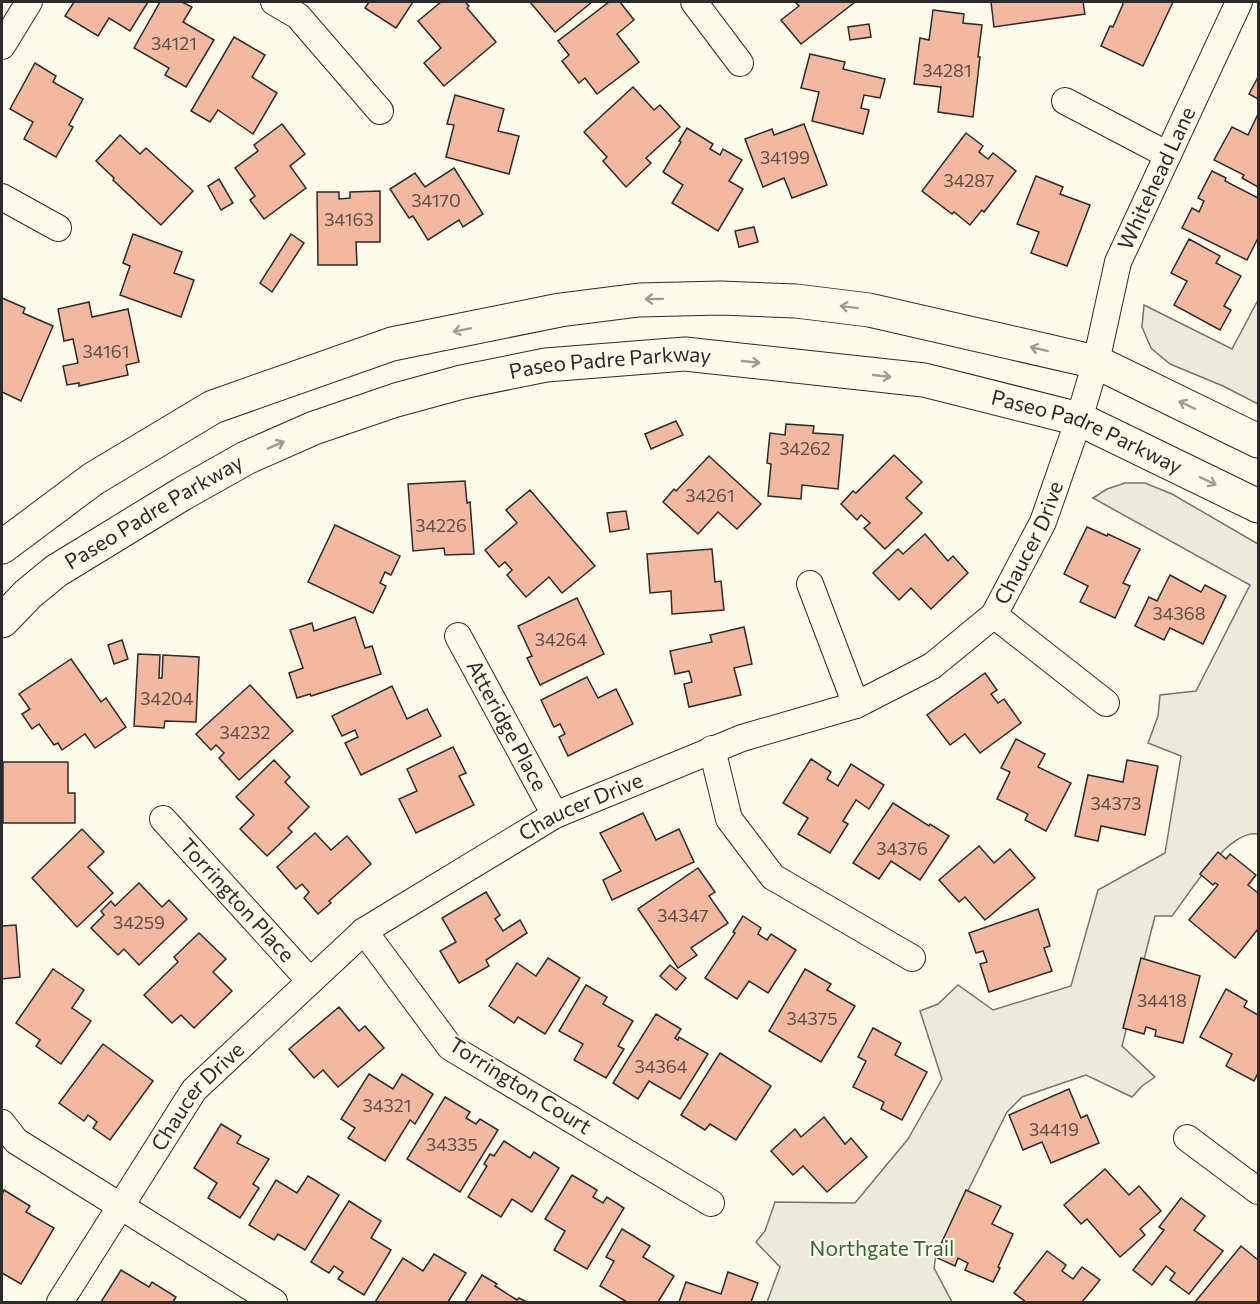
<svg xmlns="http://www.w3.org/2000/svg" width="1260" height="1304" viewBox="0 0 1260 1304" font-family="Commissioner,sans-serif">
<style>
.green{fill:#ecebdb;stroke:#74746e;stroke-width:1.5}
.building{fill:#f2b8a0;stroke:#2b2b2b;stroke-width:1.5}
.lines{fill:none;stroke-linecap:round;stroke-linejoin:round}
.minor-casing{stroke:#2b2b2b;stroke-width:28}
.secondary-casing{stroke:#2b2b2b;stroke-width:35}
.minor{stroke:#fdfbea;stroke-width:26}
.secondary{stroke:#fdfbea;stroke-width:33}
.oneway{stroke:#9e9d94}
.labels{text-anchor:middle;stroke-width:4.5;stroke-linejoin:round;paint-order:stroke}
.number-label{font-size:18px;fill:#5d4e48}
.street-label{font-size:21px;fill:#2b2b2b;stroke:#fdfbea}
.park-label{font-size:21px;fill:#34623c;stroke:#fdfbea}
</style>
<rect width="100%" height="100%" fill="#fdfbea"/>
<g class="green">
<polygon points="1258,300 1258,404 1223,386 1170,364 1151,348 1142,327 1144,305 1232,349"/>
<path d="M1125,483h20l27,11 86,50v290c-30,-5 -69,60 -86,82h-17l-33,130 33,31 -13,9 -10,11 -46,-22 -64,22 -15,15 -71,143 -2,13 18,34h-185l13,-35 -24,-25 9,-11 10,-29 80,1 53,-64 34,-60 -22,-68 18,-7 20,-19 35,25 78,-24 27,-96 67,-37 16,-97 -33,-13 10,-27 2,-21 36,-4 54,-106 -157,-87 14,-9z"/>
</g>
<g class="building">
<polygon points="74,2 148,2 130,31 109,18 98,36 65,16"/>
<polygon points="160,2 182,2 192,7 183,22 214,40 186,87 165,75 169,68 134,48"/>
<polygon points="369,2 413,2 396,28 365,8"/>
<polygon points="441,2 465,2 469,6 467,8 496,42 444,86 424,63 441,48 418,21"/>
<polygon points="530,2 592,2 555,32"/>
<polygon points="609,2 620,2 634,20 617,34 639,62 597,94 585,78 579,83 562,61 569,55 558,41"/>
<polygon points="795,2 855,2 801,44 781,20 799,6"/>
<polygon points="991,2 1083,2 1085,14 994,27"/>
<polygon points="1122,2 1173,2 1143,66 1101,46 1110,26 1113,27 1123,4"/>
<polygon points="933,10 964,14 963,23 982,25 978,57 980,57 973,117 938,112 941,87 914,84 920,38 929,40"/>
<polygon points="869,24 871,37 850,40 848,27"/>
<polygon points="234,37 265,55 252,77 277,93 253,134 218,110 210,122 191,111"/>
<polygon points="810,54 845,62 843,69 885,79 880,98 864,95 861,108 869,110 863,134 812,121 819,92 801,88"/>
<polygon points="35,63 56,76 53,82 83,99 69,125 73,127 56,157 24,139 33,122 10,109"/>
<polygon points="1258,77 1258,99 1249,94"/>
<polygon points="633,87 654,110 660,105 680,127 646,158 651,163 626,187 603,161 607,157 584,132"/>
<polygon points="455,95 504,109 498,131 519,136 509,174 446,157 454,125 447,124"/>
<polygon points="1258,114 1258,187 1242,178 1244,175 1214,160 1232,127 1248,135"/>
<polygon points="282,124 305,154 290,166 306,188 264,219 250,200 255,196 235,168 258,151 254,145"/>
<polygon points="804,124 827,185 792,198 784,178 763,187 745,139 772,129 774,135"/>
<polygon points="687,128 713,144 710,149 720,155 723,149 742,160 729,181 743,189 718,231 672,203 683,185 663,172 681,142 679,141"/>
<polygon points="966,133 983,146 979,152 988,159 993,153 1016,171 984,212 982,210 970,225 954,212 952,214 922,191"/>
<polygon points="120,135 140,154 146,148 193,191 161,225 113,180 114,178 96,161"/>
<polygon points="454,168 483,214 463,227 459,220 428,240 413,216 409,218 390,189 415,173 425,187"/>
<polygon points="1212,171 1226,178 1225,181 1258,198 1258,238 1247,260 1182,228 1192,208 1199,212 1204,201 1198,198"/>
<polygon points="1036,176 1063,187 1060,194 1090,205 1067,266 1031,253 1039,232 1017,224"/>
<polygon points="219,179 233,203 221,210 208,186"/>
<polygon points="380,191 380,242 356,242 357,265 318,265 317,192 339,192 339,199 350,198 350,192"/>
<polygon points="754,227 758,242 739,247 735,231"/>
<polygon points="133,234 182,252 174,273 194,280 181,317 120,295 130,266 123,263"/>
<polygon points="291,234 304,243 272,292 260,283"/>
<polygon points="1189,239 1220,256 1216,263 1241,276 1224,306 1231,310 1220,330 1174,305 1187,281 1171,273"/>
<polygon points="2,298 25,308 23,313 53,326 21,401 2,392"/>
<polygon points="89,302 92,317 128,309 139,362 126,365 128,375 79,386 79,383 67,385 63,366 78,363 73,339 64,341 58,309"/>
<polygon points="676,421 683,435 651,449 645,434"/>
<polygon points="786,424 814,426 813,433 843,435 838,489 802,485 801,499 768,496 771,464 767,463 770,433 785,435"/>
<polygon points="894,455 922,482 906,498 922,513 885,549 864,528 870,523 861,515 857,520 841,504 853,491 856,493"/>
<polygon points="709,456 761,504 737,529 718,512 698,534 663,502 674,489 676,491"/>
<polygon points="465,481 467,503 470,502 474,554 445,555 444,548 413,551 408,484"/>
<polygon points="530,490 595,566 562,593 549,577 526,597 507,575 512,570 505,562 499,567 485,550 517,523 506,510"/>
<polygon points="626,511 629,529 610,532 607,513"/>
<polygon points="335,525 400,556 391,575 385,572 380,583 386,586 373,613 308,582"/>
<polygon points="1087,527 1107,536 1108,534 1140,549 1123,583 1130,586 1115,618 1080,602 1088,586 1064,574"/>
<polygon points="925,534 948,561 953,556 968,573 931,609 911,588 899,600 873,573 898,549 903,554"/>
<polygon points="712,549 715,582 721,581 724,610 672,614 671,591 650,593 647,554"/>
<polygon points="1170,575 1201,592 1205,585 1226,596 1203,644 1170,628 1164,640 1135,626 1149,597 1157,601"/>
<polygon points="577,598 604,654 540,685 527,658 532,656 518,626"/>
<polygon points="355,617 365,648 372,646 381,674 311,696 310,694 297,698 289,673 303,668 290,630 312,623 314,631"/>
<polygon points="744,627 752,664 734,668 741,695 689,707 684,684 692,682 689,671 675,674 670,651 712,642 710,635"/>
<polygon points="122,640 128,659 114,664 108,645"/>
<polygon points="138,654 160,655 159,678 162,678 163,655 199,657 196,722 165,721 164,728 134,726"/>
<polygon points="71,659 101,702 106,698 126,727 95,748 85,734 62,750 58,743 54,745 39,724 32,729 22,714 30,709 19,694"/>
<polygon points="985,673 997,690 991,694 998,703 1004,699 1021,723 980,753 965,734 950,745 927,715"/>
<polygon points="587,677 598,698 616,689 633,724 568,756 559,737 565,734 560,724 554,727 541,700"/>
<polygon points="250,685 293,731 239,780 219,758 224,753 216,745 211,750 196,734"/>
<polygon points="392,686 407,719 427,709 441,736 361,775 345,743 358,737 355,730 342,736 332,716"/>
<polygon points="1016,739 1045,754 1038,767 1071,783 1046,831 1025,820 1028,814 997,799 1010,772 1001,768"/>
<polygon points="453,747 466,773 459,776 474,805 416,833 399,799 417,791 407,769"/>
<polygon points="811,759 831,772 827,779 838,786 851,764 884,785 869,809 856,800 843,821 848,824 830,853 798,834 808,818 783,803"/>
<polygon points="274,760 290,777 285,782 309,807 288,828 292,832 267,856 240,829 254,815 236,797"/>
<polygon points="1127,760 1158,766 1145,835 1101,826 1098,841 1075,836 1088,775 1123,782"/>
<polygon points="3,762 68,762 68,793 75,793 75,823 3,823"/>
<polygon points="893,803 929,826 930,824 949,836 920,880 891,861 879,879 853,863"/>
<polygon points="643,813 656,840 679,829 694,862 612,900 603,880 621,871 600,833"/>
<polygon points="82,829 104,852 88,867 113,893 77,927 32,878"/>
<polygon points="315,833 331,850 347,836 371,864 329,901 331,903 318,914 304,898 309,892 302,884 296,889 277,867"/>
<polygon points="979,846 994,863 1010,849 1035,878 985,920 965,897 959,902 939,880"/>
<polygon points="1218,852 1226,859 1230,854 1256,875 1248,885 1258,893 1258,929 1235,958 1189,920 1218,885 1215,883 1213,885 1200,874"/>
<polygon points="698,868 715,892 709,896 728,923 691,948 697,955 678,968 638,909"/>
<polygon points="139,883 162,907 169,900 187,919 139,965 124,949 118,955 91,928 104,915 101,911 111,901 115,906"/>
<polygon points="486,892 500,915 495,919 503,931 520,920 527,933 486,960 489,966 459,983 440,951 456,942 442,918"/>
<polygon points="1038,909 1050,946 1044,948 1052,971 989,992 980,964 987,962 983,951 976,953 969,933"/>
<polygon points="743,916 761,928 758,934 767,940 771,934 796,950 768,993 749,981 737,999 705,978 735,933 733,932"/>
<polygon points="16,925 20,977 2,979 2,926"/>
<polygon points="199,933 226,959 213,972 232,991 194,1028 181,1015 172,1023 144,995 178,962 174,957"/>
<polygon points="548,958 580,978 545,1034 518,1017 514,1023 489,1006 517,963 536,976"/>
<polygon points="1141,958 1200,976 1183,1043 1155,1036 1156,1030 1146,1027 1144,1034 1123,1028"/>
<polygon points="670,965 686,978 676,990 660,976"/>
<polygon points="53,969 84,990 72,1008 91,1021 61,1064 36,1046 40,1040 16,1023"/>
<polygon points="805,969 831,984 827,990 855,1006 821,1062 769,1031"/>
<polygon points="586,985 607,997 603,1004 633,1021 618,1046 624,1049 606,1078 574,1060 583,1044 559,1031"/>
<polygon points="1226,989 1247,1001 1244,1007 1258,1015 1258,1073 1254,1081 1226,1066 1232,1054 1200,1037"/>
<polygon points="339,1007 359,1031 365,1026 384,1048 338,1087 323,1070 314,1078 289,1049"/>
<polygon points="656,1014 681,1029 675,1038 678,1040 679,1037 708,1054 680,1099 649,1081 638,1099 613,1083"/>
<polygon points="873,1028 901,1043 895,1055 927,1072 902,1120 881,1109 884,1102 853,1087 866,1061 858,1057"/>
<polygon points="103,1044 153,1081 110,1140 93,1128 97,1122 88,1115 84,1121 59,1103"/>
<polygon points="720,1053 771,1086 736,1140 710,1124 705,1130 681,1115"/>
<polygon points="369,1074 393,1089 402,1074 433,1094 415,1124 410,1120 385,1161 348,1138 355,1128 341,1119"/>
<polygon points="1069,1089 1081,1118 1087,1115 1099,1143 1051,1163 1042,1142 1023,1150 1009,1115"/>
<polygon points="445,1097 470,1112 466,1118 476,1124 480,1119 498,1130 460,1192 407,1159"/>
<polygon points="824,1117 845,1144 851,1138 867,1157 827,1192 803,1166 793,1175 771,1151 795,1129 801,1137"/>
<polygon points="221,1124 241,1136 237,1143 269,1159 253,1184 259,1188 240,1218 208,1198 217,1183 194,1168"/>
<polygon points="504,1141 530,1158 534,1152 559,1168 532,1212 512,1199 501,1217 468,1197 487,1166 484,1164 490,1154 494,1156"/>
<polygon points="1105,1169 1129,1195 1139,1186 1161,1211 1140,1229 1145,1235 1120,1257 1087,1219 1081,1224 1064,1205"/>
<polygon points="572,1175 597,1190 593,1197 603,1203 607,1197 624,1208 587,1269 554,1250 565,1231 545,1219"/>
<polygon points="308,1176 339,1195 305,1250 278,1234 274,1240 249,1225 276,1180 297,1193"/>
<polygon points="4,1190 30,1206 26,1212 54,1228 21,1284 2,1273 2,1195"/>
<polygon points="966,1190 1001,1206 992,1224 1013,1234 998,1267 1000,1268 993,1282 965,1270 968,1263 958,1258 955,1266 935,1257"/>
<polygon points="1181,1198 1205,1216 1194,1230 1223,1251 1189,1294 1170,1280 1175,1273 1166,1266 1152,1285 1133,1270 1164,1230 1159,1227"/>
<polygon points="349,1201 381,1221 371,1238 391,1250 364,1295 338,1279 343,1272 334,1266 329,1273 311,1262"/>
<polygon points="622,1229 650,1246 643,1257 674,1276 658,1302 627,1302 600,1286 614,1261 606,1257"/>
<polygon points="1241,1246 1258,1260 1258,1302 1195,1302"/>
<polygon points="1047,1251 1066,1265 1062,1271 1073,1279 1082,1267 1100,1280 1082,1302 1026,1302 1014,1293"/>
<polygon points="434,1254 466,1273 448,1302 375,1302 403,1258 423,1271"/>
<polygon points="121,1270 149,1287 152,1282 176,1297 173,1302 101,1302"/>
<polygon points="728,1272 758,1283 751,1302 679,1302 686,1282 721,1294"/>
<polygon points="482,1275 497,1284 495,1286 517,1300 519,1298 527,1302 465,1302"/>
</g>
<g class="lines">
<g class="minor-casing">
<g id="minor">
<polyline points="274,2 298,16 380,111"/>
<polyline points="694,2 740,63"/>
<polyline points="2,46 29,2"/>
<polyline points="1065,101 1168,155"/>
<polyline points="2,197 58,228"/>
<polyline points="810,584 856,705"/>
<polyline points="994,615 1106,703"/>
<path id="s1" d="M458,636l97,179"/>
<polyline points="712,749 729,819 773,877 912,958"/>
<path id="s2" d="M163,819l147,162"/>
<polyline points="364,931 450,1047 711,1203"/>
<polyline points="2,1123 16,1141 274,1302"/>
<polyline points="1187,1138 1258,1191"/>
<path id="s3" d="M60,1302l134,-212 170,-159 191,-116 187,-77 114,-33 76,-39 62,-51 49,-93 36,-103 17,-57 22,-100 121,-260"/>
</g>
</g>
<g class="secondary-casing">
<g id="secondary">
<polyline points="2,547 93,479 213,407 392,344 560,310 639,300 721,298 796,301 869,310 1096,362 1258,441"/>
<path id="s4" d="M2,621l26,-27 28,-23 126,-77 64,-36 68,-30 82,-28 66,-18 84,-17 139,-11 239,26 155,39 179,87"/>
</g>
</g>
<use href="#minor" class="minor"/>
<use href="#secondary" class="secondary"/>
</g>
<defs><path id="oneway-shaft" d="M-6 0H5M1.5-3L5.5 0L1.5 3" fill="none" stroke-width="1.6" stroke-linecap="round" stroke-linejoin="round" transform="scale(1.5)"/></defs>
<g class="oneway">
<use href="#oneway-shaft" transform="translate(654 299) rotate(179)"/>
<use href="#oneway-shaft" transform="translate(849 307) rotate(-173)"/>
<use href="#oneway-shaft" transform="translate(462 330) rotate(169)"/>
<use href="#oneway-shaft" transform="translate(1039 349) rotate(-167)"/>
<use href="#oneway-shaft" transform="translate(751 362) rotate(6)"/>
<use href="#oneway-shaft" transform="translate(882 376) rotate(6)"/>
<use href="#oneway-shaft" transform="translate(1187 405) rotate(-154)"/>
<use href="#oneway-shaft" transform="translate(276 445) rotate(-24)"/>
<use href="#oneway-shaft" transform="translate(1208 481) rotate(26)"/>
</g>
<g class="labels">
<g class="number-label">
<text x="174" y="50">34121</text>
<text x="947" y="77">34281</text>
<text x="785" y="164">34199</text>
<text x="969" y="187">34287</text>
<text x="436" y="207">34170</text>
<text x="349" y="226">34163</text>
<text x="106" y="358">34161</text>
<text x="805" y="455">34262</text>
<text x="710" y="502">34261</text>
<text x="441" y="532">34226</text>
<text x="1179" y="620">34368</text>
<text x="561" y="646">34264</text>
<text x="167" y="705">34204</text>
<text x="245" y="739">34232</text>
<text x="1116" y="810">34373</text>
<text x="902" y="855">34376</text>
<text x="683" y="922">34347</text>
<text x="139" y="929">34259</text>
<text x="1162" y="1007">34418</text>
<text x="812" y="1025">34375</text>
<text x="661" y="1073">34364</text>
<text x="387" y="1112">34321</text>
<text x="1054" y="1136">34419</text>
<text x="452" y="1151">34335</text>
</g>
<g class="street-label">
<text dy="7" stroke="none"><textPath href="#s3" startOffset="1662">Whitehead Lane</textPath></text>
<text dy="7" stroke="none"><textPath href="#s4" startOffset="674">Paseo Padre Parkway</textPath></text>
<text dy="7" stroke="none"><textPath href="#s4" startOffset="1161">Paseo Padre Parkway</textPath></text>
<text dy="7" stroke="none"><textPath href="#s4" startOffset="188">Paseo Padre Parkway</textPath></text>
<text dy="7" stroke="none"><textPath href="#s3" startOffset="1274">Chaucer Drive</textPath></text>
<text dy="7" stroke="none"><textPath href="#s1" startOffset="102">Atteridge Place</textPath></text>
<text dy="7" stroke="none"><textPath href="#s3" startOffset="734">Chaucer Drive</textPath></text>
<text dy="7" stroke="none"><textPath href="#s2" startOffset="110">Torrington Place</textPath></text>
<text transform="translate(520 1086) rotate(32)" y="7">Torrington Court</text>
<text dy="7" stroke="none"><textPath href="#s3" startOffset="248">Chaucer Drive</textPath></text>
</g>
<g class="park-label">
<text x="882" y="1256">Northgate Trail</text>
</g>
</g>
<rect width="1260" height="1304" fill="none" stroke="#2b2b2b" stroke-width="6"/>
</svg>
